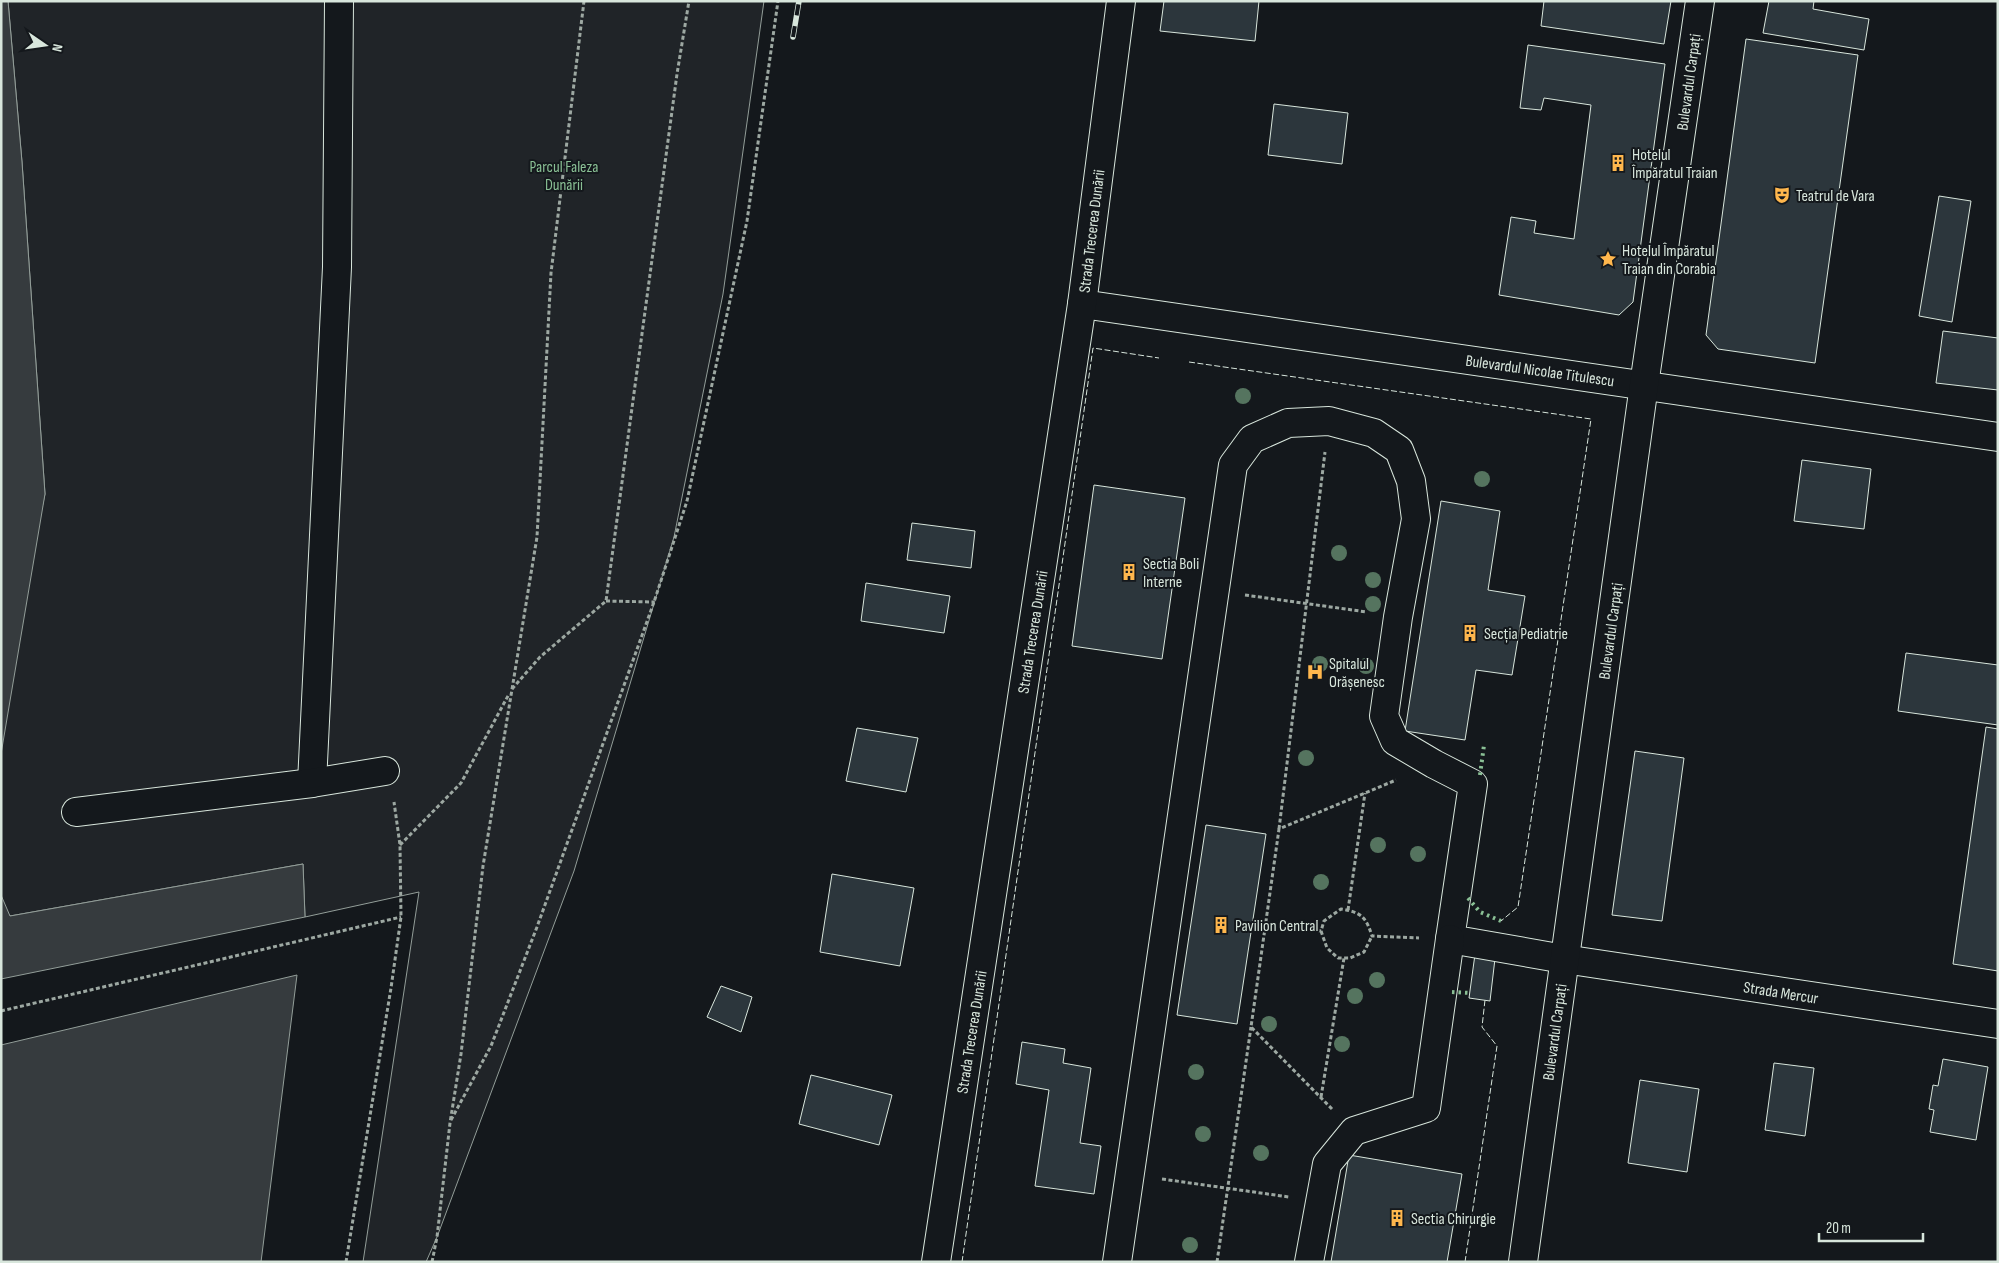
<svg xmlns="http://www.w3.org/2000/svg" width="1999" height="1263" viewBox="0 0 1999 1263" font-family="'Sofia Sans Condensed',sans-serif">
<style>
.green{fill:#202428;stroke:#939e99}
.water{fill:#363b3e;stroke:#939e99}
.building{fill:#2c363c;stroke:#d8e6dc}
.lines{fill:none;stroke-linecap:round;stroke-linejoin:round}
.minor-casing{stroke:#d8e6dc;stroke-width:30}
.major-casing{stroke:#d8e6dc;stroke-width:30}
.path{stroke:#9da8a2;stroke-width:3;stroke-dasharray:4 2.5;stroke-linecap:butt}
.minor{stroke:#14181c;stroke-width:28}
.major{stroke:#14181c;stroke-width:28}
.rail-casing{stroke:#d8e6dc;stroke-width:5.5}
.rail{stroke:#14181c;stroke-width:4;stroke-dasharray:11;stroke-linecap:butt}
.hedge{stroke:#8ac095;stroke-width:4;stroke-dasharray:2.5 4;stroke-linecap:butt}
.fence{stroke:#d8e6dc;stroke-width:1;stroke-dasharray:6 2.5;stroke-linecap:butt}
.tree{fill:#55745f}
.labels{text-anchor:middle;stroke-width:4;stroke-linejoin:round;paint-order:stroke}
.street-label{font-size:16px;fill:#d8e6dc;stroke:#14181c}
.poi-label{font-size:16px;fill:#d8e6dc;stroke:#14181c;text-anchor:start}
.park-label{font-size:16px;fill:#8ac095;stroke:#14181c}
</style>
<rect width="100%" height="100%" fill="#14181c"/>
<polygon class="green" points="8,1 764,1 723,294 674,537 574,871 437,1237 426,1262 363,1262 419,892 305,917 303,864 10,916 1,901 1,697 45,494 22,162"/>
<g class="water">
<polygon points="1,1 8,1 22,162 45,494 1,754"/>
<polygon points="303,864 305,917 1,979 1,895 10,916"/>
<polygon points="297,975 261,1262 1,1262 1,1045"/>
</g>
<g class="building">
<polygon points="1164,1 1259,1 1255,41 1160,31"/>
<polygon points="1544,1 1671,1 1664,44 1541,26"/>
<polygon points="1769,1 1814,1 1813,9 1869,19 1864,50 1763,33"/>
<polygon points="1746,39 1858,55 1815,363 1718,349 1706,335"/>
<polygon points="1528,45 1665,64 1633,302 1619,315 1499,295 1511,217 1536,221 1534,233 1574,239 1591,105 1544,98 1541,110 1520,108"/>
<polygon points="1274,104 1348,113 1342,164 1268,155"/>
<polygon points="1939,196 1971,201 1952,322 1919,316"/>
<polygon points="1943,331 1998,338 1998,390 1936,383"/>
<polygon points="1802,460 1871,469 1864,529 1794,521"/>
<polygon points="1094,485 1185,498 1162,659 1072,646"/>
<polygon points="1441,501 1500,511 1488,590 1525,596 1512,675 1476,670 1465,740 1405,731"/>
<polygon points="912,523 975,531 971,568 907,560"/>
<polygon points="866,583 950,596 944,633 861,621"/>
<polygon points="1906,653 1998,665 1998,725 1898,711"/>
<polygon points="1986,727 1998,729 1998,971 1953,964"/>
<polygon points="857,728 918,738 906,792 846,781"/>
<polygon points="1635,751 1684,758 1662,921 1612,915"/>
<polygon points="1206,825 1266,834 1237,1024 1177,1015"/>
<polygon points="832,874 914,888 900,966 820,952"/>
<polygon points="1476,947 1496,950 1490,1001 1469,998"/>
<polygon points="721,986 752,997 741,1032 707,1017"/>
<polygon points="1022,1042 1065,1049 1063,1063 1091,1068 1080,1143 1101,1146 1094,1194 1035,1186 1049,1090 1016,1084"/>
<polygon points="1943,1059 1988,1067 1976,1140 1930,1132 1934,1110 1929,1109 1933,1085 1938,1086"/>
<polygon points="1774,1063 1814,1068 1805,1136 1765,1130"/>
<polygon points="811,1075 892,1095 879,1145 799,1124"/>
<polygon points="1640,1080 1699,1089 1687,1172 1628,1163"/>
<polygon points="1349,1155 1462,1174 1447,1262 1331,1262"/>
</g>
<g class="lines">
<g class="minor-casing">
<g id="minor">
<polyline points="1082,304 1998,437"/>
<polyline points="312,783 337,267 339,1"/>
<polyline points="76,812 312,783 385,771"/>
<polyline points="936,1262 1082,304 1121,1"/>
<polyline points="1117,1262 1233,465 1252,439 1288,423 1329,421 1374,433 1399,450 1411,481 1416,519 1398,617 1384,716 1395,741 1434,764 1473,784 1450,939 1564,959 1998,1024"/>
<polyline points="1309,1262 1327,1164 1354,1131 1426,1108 1450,939"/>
</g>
</g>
<g class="major-casing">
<polyline id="major" points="1523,1262 1644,385 1700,1"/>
</g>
<g class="path">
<polyline points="1245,595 1367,612"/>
<polyline points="606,601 654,602"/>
<polyline points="512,689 540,657 606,601 677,74 689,1"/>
<polyline points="1279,829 1325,452"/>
<polyline points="400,845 461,783 509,694"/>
<polyline points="1348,910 1365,793"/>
<path d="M1266,923l55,8 3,-10 17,-12c20,3 25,8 31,27l47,2"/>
<polyline points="1321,931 1327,948 1338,958 1350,958 1364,952 1372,936"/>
<polyline points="1,1011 401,917"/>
<polyline points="1321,1097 1344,958"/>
<polyline points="1332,1109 1251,1027 1279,829 1396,780"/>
<polyline points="451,1120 491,1046 537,927 654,602 687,501 747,221 778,1"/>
<polyline points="1162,1179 1289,1197"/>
<polyline points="346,1262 391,988 401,917 400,845 394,802"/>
<polyline points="432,1262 437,1237 450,1123 461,1054 483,866 537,537 551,273 584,1"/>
<polyline points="1217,1262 1251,1027"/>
</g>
<use href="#minor" class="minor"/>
<use href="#major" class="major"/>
<g class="rail-casing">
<polyline id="rail" points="793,37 799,1"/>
</g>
<use href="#rail" class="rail"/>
<g class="hedge">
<polyline points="1480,775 1484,745"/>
<polyline points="1468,898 1480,912 1501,921"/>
<polyline points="1452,992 1470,993"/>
</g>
<g class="fence">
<polyline points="1189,362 1591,419 1518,907 1501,921"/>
<polyline points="962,1262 1093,348 1159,358"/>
<polyline points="1465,1262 1497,1046 1482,1027 1485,1000"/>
</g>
</g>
<g class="tree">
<circle cx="1243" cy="396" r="8"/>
<circle cx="1482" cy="479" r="8"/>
<circle cx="1339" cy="553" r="8"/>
<circle cx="1373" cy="580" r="8"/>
<circle cx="1373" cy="604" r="8"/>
<circle cx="1320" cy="664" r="8"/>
<circle cx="1366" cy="666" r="8"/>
<circle cx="1306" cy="758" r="8"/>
<circle cx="1378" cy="845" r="8"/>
<circle cx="1418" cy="854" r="8"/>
<circle cx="1321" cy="882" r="8"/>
<circle cx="1377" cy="980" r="8"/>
<circle cx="1355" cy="996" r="8"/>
<circle cx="1269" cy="1024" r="8"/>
<circle cx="1342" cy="1044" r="8"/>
<circle cx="1196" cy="1072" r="8"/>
<circle cx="1203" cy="1134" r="8"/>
<circle cx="1261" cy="1153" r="8"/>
<circle cx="1190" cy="1245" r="8"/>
</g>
<defs>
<g id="building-bare" transform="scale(1.35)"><path d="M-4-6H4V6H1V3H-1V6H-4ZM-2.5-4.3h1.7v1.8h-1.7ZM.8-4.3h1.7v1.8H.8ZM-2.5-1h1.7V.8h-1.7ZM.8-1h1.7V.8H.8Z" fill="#ffb74d" stroke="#14181c" stroke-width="2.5" paint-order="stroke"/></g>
<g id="theatre-bare" transform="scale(1.35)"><path d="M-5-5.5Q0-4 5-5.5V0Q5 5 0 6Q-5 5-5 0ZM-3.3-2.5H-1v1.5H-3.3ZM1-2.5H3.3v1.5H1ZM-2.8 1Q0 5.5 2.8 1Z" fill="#ffb74d" stroke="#14181c" stroke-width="2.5" paint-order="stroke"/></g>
<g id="sight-bare" transform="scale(1.35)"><path d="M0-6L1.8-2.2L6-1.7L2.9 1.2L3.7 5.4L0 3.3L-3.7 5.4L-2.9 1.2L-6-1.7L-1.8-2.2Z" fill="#ffb74d" stroke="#14181c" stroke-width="2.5" paint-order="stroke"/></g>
<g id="hospital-bare" transform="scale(1.35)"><path d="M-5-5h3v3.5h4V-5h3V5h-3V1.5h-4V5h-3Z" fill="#ffb74d" stroke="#14181c" stroke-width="2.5" paint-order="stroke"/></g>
</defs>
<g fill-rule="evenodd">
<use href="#building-bare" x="1618" y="163"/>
<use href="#theatre-bare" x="1782" y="195"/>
<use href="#sight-bare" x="1608" y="259"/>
<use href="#building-bare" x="1129" y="572"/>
<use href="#building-bare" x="1470" y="633"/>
<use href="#hospital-bare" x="1315" y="672"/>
<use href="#building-bare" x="1221" y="925"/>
<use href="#building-bare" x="1397" y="1218"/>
</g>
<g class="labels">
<g class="street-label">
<text transform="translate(1688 82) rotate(-82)" y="6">Bulevardul Carpați</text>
<text transform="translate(1091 231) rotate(-83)" y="6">Strada Trecerea Dunării</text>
<text transform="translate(1540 370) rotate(8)" y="6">Bulevardul Nicolae Titulescu</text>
<text transform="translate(1610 631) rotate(-82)" y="6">Bulevardul Carpați</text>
<text transform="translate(1032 632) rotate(-81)" y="6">Strada Trecerea Dunării</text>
<text transform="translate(1781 992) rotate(9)" y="6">Strada Mercur</text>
<text transform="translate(971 1032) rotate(-81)" y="6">Strada Trecerea Dunării</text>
<text transform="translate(1554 1032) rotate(-82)" y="6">Bulevardul Carpați</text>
</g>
<g class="poi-label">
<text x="1632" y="160">Hotelul<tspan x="1632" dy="18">Împăratul Traian</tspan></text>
<text x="1796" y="201">Teatrul de Vara</text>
<text x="1622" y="256">Hotelul Împăratul<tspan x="1622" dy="18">Traian din Corabia</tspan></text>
<text x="1143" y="569">Sectia Boli<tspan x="1143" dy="18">Interne</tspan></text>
<text x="1484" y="639">Secția Pediatrie</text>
<text x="1329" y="669">Spitalul<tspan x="1329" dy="18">Orășenesc</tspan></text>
<text x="1235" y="931">Pavilion Central</text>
<text x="1411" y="1224">Sectia Chirurgie</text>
</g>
<g class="park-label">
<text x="564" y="172">Parcul Faleza<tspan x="564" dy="18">Dunării</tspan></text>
</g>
</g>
<rect width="1999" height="1263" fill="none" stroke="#d8e6dc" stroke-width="5"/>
<g transform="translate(45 45) rotate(103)" stroke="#14181c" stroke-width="4" paint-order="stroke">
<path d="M0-4L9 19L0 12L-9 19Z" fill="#d8e6dc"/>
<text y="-8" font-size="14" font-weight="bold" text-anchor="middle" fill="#d8e6dc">N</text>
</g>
<path d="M1819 1233v8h104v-8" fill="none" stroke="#d8e6dc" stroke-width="2.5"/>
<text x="1826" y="1233" font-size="15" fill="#d8e6dc" stroke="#14181c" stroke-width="4" paint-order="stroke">20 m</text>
</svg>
